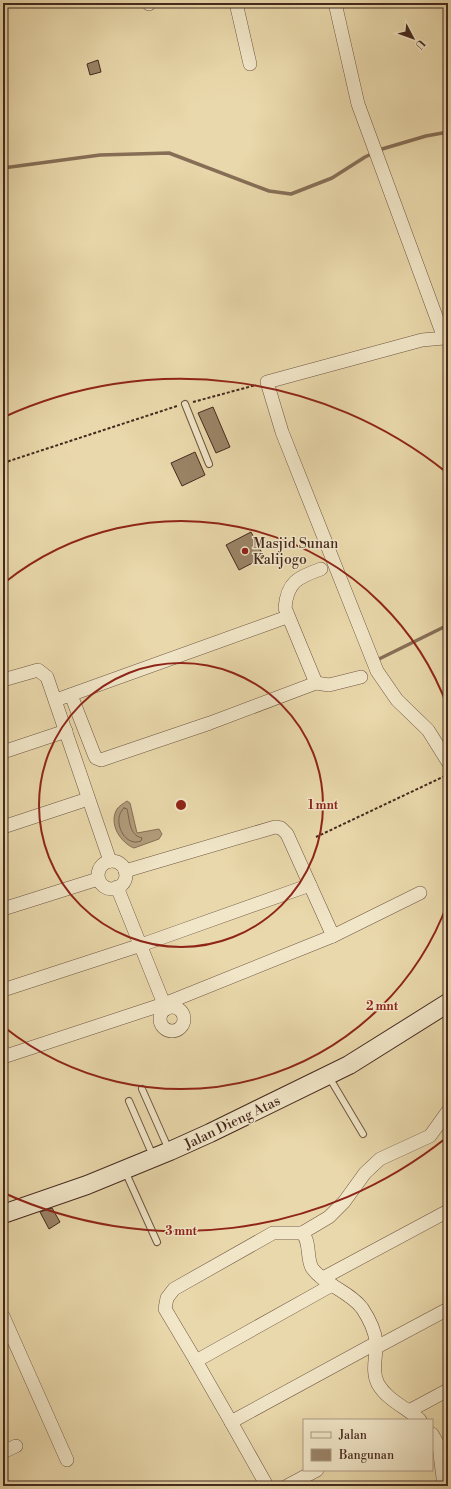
<svg xmlns="http://www.w3.org/2000/svg" width="451" height="1489" viewBox="0 0 451 1489" font-family="'Libre Bodoni',serif">
<style>
.water{fill:#b19c7b;stroke:#866e56}
.lines{fill:none;stroke-linecap:round;stroke-linejoin:round}
.shore{stroke:#7b624c;stroke-width:1}
.stream{stroke:#866e56;stroke-width:3.5}
.building{fill:#9a8467;stroke:#45291e}
.lane-casing{stroke:#6e5541;stroke-width:8}
.street-casing{stroke:#6e5541;stroke-width:14}
.secondary-casing{stroke:#45291e;stroke-width:20}
.path{stroke:#45291e;stroke-width:2;stroke-dasharray:3 2;stroke-linecap:butt}
.lane{stroke:#f1e6c8;stroke-width:6}
.street{stroke:#f1e6c8;stroke-width:13}
.secondary{stroke:#f1e6c8;stroke-width:18}
.ring{fill:none;stroke:#8f2418;stroke-width:2}
.poi-dot{fill:#8f2418;stroke:#f1e6c8;stroke-width:1.5}
.labels{text-anchor:middle;stroke-width:3;stroke-linejoin:round;paint-order:stroke}
.poi-label{font-size:14px;fill:#45291e;stroke:#f1e6c8;text-anchor:start}
.street-label{font-size:14px;fill:#45291e;stroke:#f1e6c8}
.centre{fill:#8f2418;stroke:#f1e6c8;stroke-width:2}
.ring-label{font-size:12px;text-anchor:middle;font-weight:bold;fill:#8f2418;stroke:#f1e6c8;stroke-width:3;stroke-linejoin:round;paint-order:stroke}
</style>
<rect width="100%" height="100%" fill="#e9d8ab"/>
<filter id="stains"><feTurbulence type="fractalNoise" baseFrequency=".005" numOctaves="4"/><feColorMatrix values="0 0 0 0 .2 0 0 0 0 .09 0 0 0 0 .02 0 0 0 .5 -.17"/></filter>
<radialGradient id="worn" r=".72"><stop offset=".6" stop-color="#630" stop-opacity="0"/><stop offset="1" stop-color="#630" stop-opacity=".3"/></radialGradient>
<path class="water" d="M127,801l3,2 7,30 22,-4 3,5 -3,5 -25,9c-13,-5 -26,-24 -17,-39 2,-3 7,-6 10,-8z"/>
<g class="lines">
<path class="shore" d="M124,808l3,1c3,12 2,26 15,29l-1,3c-17,7 -30,-22 -17,-33z"/>
<g class="stream">
<polyline points="3,168 100,155 169,153 269,191 291,194 332,178 365,157 382,149 426,136 448,132"/>
<polyline points="379,659 448,625"/>
</g>
</g>
<g class="building">
<polygon points="98,60 101,72 90,75 87,64"/>
<polygon points="213,407 230,447 216,453 198,413"/>
<polygon points="195,452 205,475 182,486 171,463"/>
<polygon points="251,532 264,557 239,570 226,545"/>
<polygon points="52,1208 60,1222 49,1229 40,1212"/>
</g>
<g class="lines">
<g class="lane-casing">
<g id="lane">
<polyline points="185,404 209,464"/>
<polyline points="329,1077 363,1134"/>
<polyline points="142,1089 169,1150"/>
<polyline points="129,1101 153,1156"/>
<polyline points="125,1171 157,1242"/>
</g>
</g>
<g class="street-casing">
<g id="street">
<polyline points="149,3 149,4"/>
<polyline points="236,3 250,64"/>
<polyline points="335,3 358,104 444,338 422,340 267,382 282,432 377,671 397,700 428,730 448,762"/>
<polyline points="3,680 38,670 47,677 110,861"/>
<path d="M316,683l-31,-75c2,-26 13,-31 36,-39"/>
<polyline points="71,695 94,754 96,758 101,760 210,723 316,683 329,685 361,677"/>
<polyline points="56,700 287,617"/>
<polyline points="3,752 66,731"/>
<polyline points="3,827 88,799"/>
<circle cx="112" cy="875" r="14"/>
<polyline points="125,871 275,827 281,828 287,834 333,936"/>
<polyline points="117,887 166,1009"/>
<polyline points="3,909 98,879"/>
<polyline points="3,990 141,945 310,885"/>
<circle cx="172" cy="1019" r="12"/>
<polyline points="3,1057 164,1004 333,936 420,893"/>
<polyline points="302,1233 329,1217 344,1202 365,1173 380,1159 430,1136 448,1111"/>
<polyline points="323,1278 448,1211"/>
<polyline points="3,1316 67,1460"/>
<polyline points="375,1348 448,1309"/>
<path d="M196,1361l-31,-52 2,-11 7,-9 99,-56h29c9,9 4,24 10,35 12,17 37,23 50,40 6,9 13,23 14,34 1,14 -5,28 2,42 9,16 29,24 42,36"/>
<polyline points="409,1411 448,1390"/>
<polyline points="231,1422 196,1361 332,1285"/>
<polyline points="432,1434 439,1446 444,1486"/>
<polyline points="3,1452 16,1446"/>
<polyline points="267,1486 231,1422 376,1343"/>
<polyline points="287,1486 317,1470"/>
</g>
</g>
<g class="secondary-casing">
<polyline id="secondary" points="3,1214 87,1185 170,1151 210,1133 349,1065 448,1003"/>
</g>
<g class="path">
<polyline points="193,402 256,385"/>
<polyline points="3,463 177,406"/>
<polyline points="316,837 447,775"/>
</g>
<use href="#lane" class="lane"/>
<use href="#street" class="street"/>
<use href="#secondary" class="secondary"/>
</g>
<g class="ring">
<circle cx="181" cy="805" r="142"/>
<path d="M448 902A284 284 0 0 1 4 1027M4 583A284 284 0 0 1 448 708"/>
<path d="M446 1138A426 426 0 0 1 4 1193M4 417A426 426 0 0 1 446 472"/>
</g>
<circle class="poi-dot" cx="245" cy="551" r="4"/>
<g class="labels">
<g class="poi-label">
<text x="253" y="548">Masjid Sunan<tspan x="253" dy="16">Kalijogo</tspan></text>
</g>
<g class="street-label">
<text transform="translate(232 1122) rotate(-26)" y="5">Jalan Dieng Atas</text>
</g>
</g>
<circle cx="181" cy="805" r="6" class="centre"/>
<g class="ring-label">
<text x="323" y="809">1 mnt</text>
<text x="382" y="1010">2 mnt</text>
<text x="181" y="1235">3 mnt</text>
</g>
<rect width="451" height="1489" fill="none" stroke="#e9d8ab" stroke-width="16"/>
<rect x="4" y="4" width="443" height="1481" fill="none" stroke="#45291e" stroke-width="2"/>
<rect x="8" y="8" width="435" height="1473" fill="none" stroke="#45291e"/>
<rect x="303" y="1419" width="130" height="52" fill="#f1e6c8" stroke="#ac9a84"/>
<rect x="311" y="1432" width="20" height="6" fill="#f1e6c8" stroke="#ac9a84"/>
<text x="339" y="1439" font-size="12" fill="#45291e">Jalan</text>
<rect x="311" y="1449" width="20" height="12" fill="#9a8467" stroke="#ac9a84"/>
<text x="339" y="1459" font-size="12" fill="#45291e">Bangunan</text>
<g transform="translate(413 38) rotate(131)" stroke="#f1e6c8" stroke-width="3" paint-order="stroke">
<path d="M0-3L7 15L0 10L-7 15Z" fill="#45291e"/>
<text y="-6" font-size="11" font-weight="bold" text-anchor="middle" fill="#45291e">U</text>
</g>
<rect width="100%" height="100%" filter="url(#stains)"/>
<rect width="100%" height="100%" fill="url(#worn)"/>
</svg>
